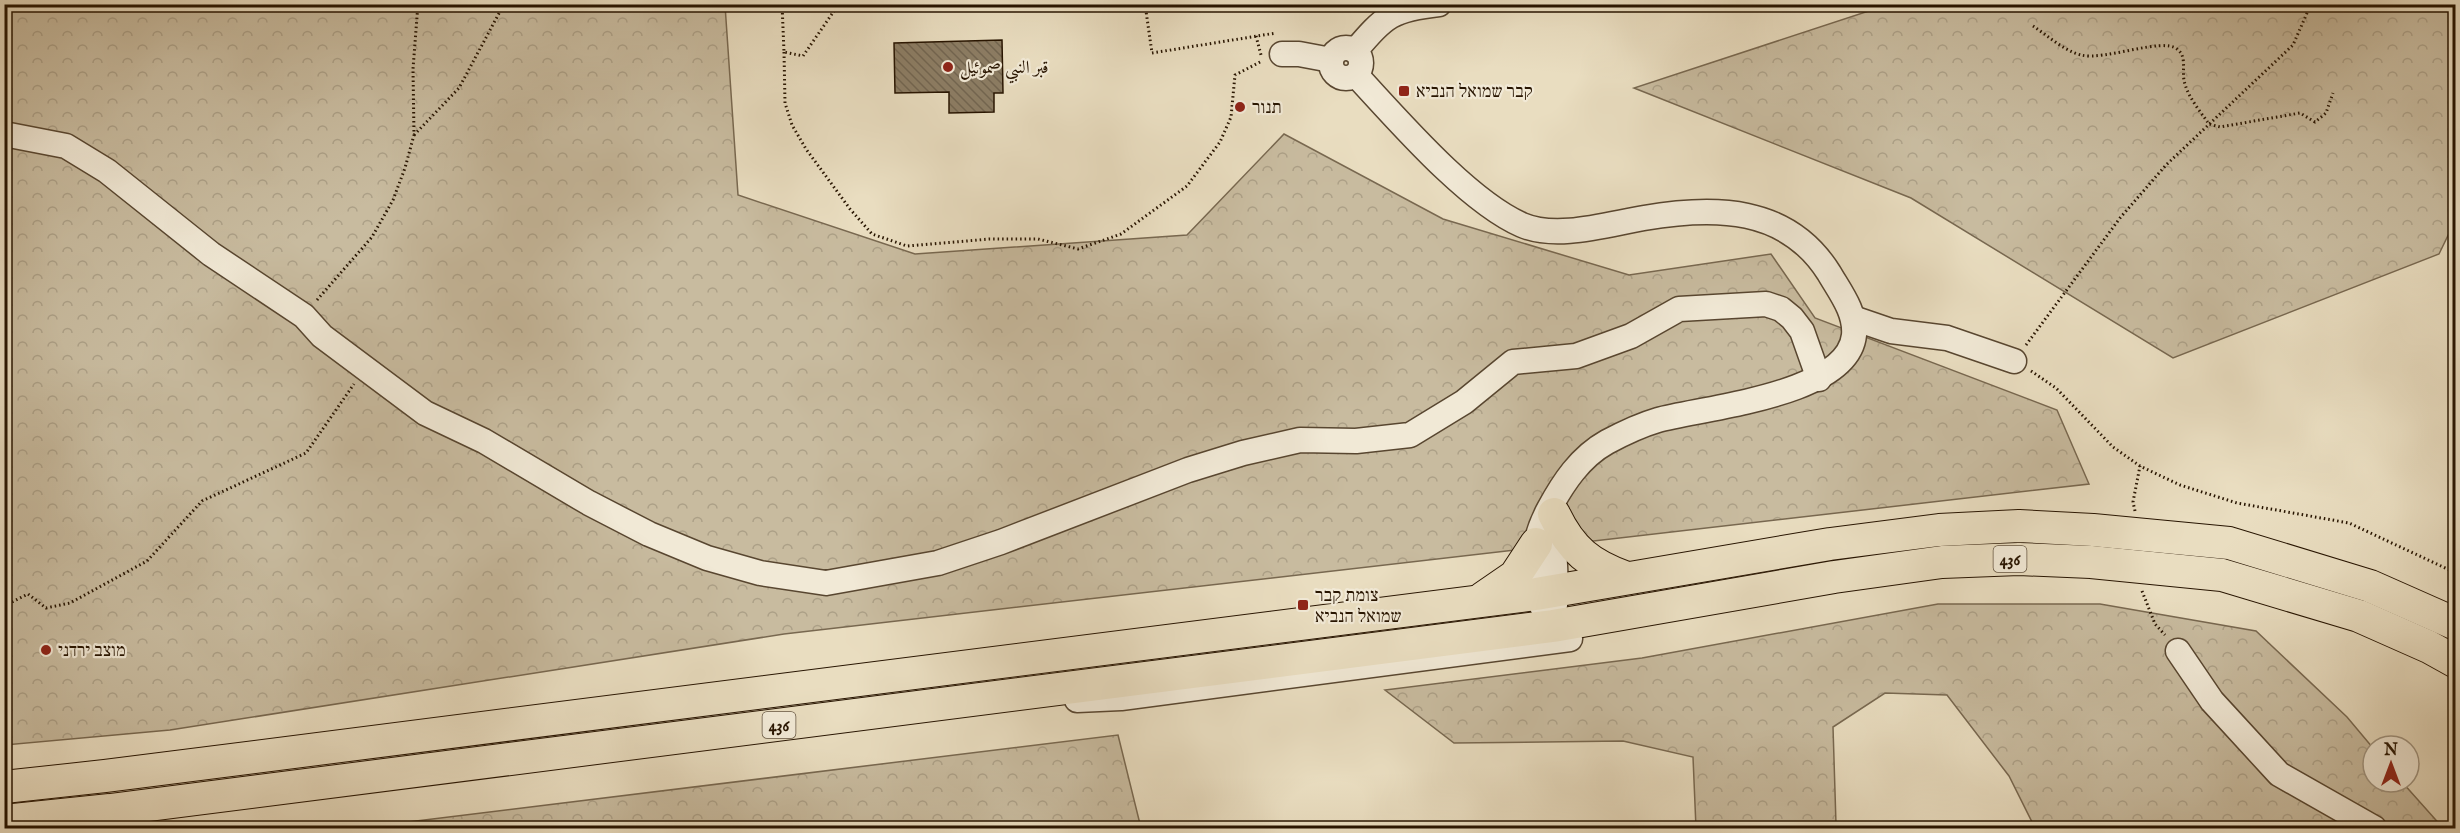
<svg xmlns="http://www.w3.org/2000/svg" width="2460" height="833" viewBox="0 0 2460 833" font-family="'IM FELL English',Amiri,'Frank Ruhl Libre',serif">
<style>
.forest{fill:url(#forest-crowns);stroke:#786850;stroke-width:1.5}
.building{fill:url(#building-back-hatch);stroke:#271400;stroke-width:1.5}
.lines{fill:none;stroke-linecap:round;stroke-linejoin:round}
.minor-casing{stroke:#584630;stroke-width:27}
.major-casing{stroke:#271400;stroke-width:34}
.path{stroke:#271400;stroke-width:3;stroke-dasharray:1.5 3;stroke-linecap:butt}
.minor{stroke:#f1e9d6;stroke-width:24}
.major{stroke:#e9ddc0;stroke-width:32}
.poi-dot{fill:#8f2418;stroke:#f1e9d6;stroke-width:2}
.labels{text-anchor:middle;stroke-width:4.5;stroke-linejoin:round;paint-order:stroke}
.shield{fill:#f1e9d6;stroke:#645440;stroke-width:1.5}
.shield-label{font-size:16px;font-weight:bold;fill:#271400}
.poi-label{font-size:18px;fill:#271400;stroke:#f1e9d6;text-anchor:start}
</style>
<defs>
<pattern id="forest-crowns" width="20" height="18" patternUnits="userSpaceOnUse" patternTransform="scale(1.5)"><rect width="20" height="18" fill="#c8bb9f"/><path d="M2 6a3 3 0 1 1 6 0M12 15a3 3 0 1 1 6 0" fill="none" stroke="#aca087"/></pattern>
<pattern id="building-back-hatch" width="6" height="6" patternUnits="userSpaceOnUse" patternTransform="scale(1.5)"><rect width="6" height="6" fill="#8c7d64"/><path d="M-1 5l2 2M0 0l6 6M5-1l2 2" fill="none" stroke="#726550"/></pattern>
</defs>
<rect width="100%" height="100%" fill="#e9ddc0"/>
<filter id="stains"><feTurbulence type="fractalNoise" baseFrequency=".00333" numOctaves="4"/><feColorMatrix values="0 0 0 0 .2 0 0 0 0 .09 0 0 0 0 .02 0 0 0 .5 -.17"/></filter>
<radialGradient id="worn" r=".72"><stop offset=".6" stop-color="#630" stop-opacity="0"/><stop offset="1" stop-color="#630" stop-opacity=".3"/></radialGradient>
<g class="forest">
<polygon points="1890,4 2455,5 2455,221 2439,254 2173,358 1911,198 1634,88"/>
<polygon points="5,5 725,5 738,195 915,254 1187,235 1284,134 1443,219 1629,275 1771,254 1815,318 2057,410 2089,484 784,634 170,730 5,745"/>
<polygon points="1938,604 2100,604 2256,631 2347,717 2373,748 2373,782 2402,782 2443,828 2035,828 2009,776 1947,695 1885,693 1833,727 1836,824 1831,828 1696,828 1693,757 1623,741 1454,743 1385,690 1642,658"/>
<polygon points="1118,735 1141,828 359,828"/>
</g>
<polygon class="building" points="1002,40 1003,93 994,93 994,112 949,113 949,92 895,93 894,43"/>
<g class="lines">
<g class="minor-casing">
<g id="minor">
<circle cx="1346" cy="63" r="15"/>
<path d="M1355,51c30,-35 37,-42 84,-47"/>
<polyline points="1282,54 1299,54 1331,60"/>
<path d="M1356,75c41,44 111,126 166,150 35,15 86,-1 122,-7 70,-12 143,-12 185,55 11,19 27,39 25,62 -6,60 -148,72 -196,85 -17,5 -36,14 -51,22 -27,15 -44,41 -58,67 -13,24 -23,61 -12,87 4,10 11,20 16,30"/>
<polyline points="4,134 66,146 107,171 211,254 304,316 322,336 425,413 484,441 589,503 649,534 707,558 760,573 826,583 938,563 1001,542 1188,470 1243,453 1300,440 1356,441 1410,435 1464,402 1513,362 1576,356 1631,336 1679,309 1766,304 1781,309 1792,318 1802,331 1819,379"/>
<polyline points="1853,318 1891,331 1947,338 2014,361"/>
<path d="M1555,511c-4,32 3,63 0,94"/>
<polyline points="2178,651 2212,701 2279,774 2374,828"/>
<polyline points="1077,700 1121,698 1570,639"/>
</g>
</g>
<g class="major-casing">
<g id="major">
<path d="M1554,514c17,36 36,51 73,64"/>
<polyline points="1483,598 1515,576 1536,544"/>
<polyline points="4,787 105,776 1536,594 1830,544 1939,530 2019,526 2093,530 2229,543 2370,586 2456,624"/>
<polyline points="4,821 110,810 1553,626 1834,577 1942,562 2019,559 2091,562 2222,575 2359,616 2429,647 2456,662"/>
</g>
</g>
<g class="path">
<polyline points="782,4 784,52 803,56 834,11 902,4"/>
<polyline points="1145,4 1152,53 1276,33"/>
<path d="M2033,26c14,9 31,25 48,29 24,6 81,-18 96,-6 10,7 5,21 7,31 3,16 16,31 25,44l11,3 80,-14 15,9 11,-9 7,-20"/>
<polyline points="1256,36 1261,55"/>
<polyline points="784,52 785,103 792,125 806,149 850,209 872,234 907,246 990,239 1038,239 1078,249 1121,234 1187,186 1220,142 1231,117 1235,75 1262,61"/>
<polyline points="414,135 459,88 504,4"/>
<polyline points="317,300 372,237 393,200 405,168 414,135 413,69 418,4"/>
<polyline points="2026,345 2120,218 2166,165 2293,45 2311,4"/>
<polyline points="2031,371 2056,388 2113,447 2140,466 2180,485 2237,503 2349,523 2456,573"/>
<polyline points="2135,511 2133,502 2140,466"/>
<polyline points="2142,591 2155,624 2165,635"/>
<polyline points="4,606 28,594 46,608 70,603 147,561 202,501 306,453 354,384"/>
</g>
<use href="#minor" class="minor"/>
<use href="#major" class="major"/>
</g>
<g class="poi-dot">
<circle cx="948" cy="67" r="6"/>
<rect x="1398" y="85" width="12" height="12" rx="3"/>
<circle cx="1240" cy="107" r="6"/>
<rect x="1297" y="599" width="12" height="12" rx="3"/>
<circle cx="46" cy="650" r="6"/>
</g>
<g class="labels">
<g class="shield">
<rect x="1993.5" y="546" width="33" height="26" rx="4.5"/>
<rect x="762.5" y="712" width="33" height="26" rx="4.5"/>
</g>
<g class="shield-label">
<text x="2010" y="565">436</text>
<text x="779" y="731">436</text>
</g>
<g class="poi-label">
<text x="960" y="73">قبر النبي صموئيل</text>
<text x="1416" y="97">קבר שמואל הנביא</text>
<text x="1252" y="113">תנור</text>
<text x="1315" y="601">צומת קבר<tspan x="1315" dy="21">שמואל הנביא</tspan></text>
<text x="58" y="656">מוצב ירדני</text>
</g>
</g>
<rect width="2460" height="833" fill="none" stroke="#e9ddc0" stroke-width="24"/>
<rect x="6" y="6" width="2448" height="821" fill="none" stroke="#271400" stroke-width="3"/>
<rect x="12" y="12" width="2436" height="809" fill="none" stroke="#271400" stroke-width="1.5"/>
<g transform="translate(2391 764)"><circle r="28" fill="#f1e9d6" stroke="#a09480" stroke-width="1.5"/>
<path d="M0-4.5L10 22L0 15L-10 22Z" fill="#8f2418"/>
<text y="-9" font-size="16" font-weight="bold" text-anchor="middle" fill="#271400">N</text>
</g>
<rect width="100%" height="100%" filter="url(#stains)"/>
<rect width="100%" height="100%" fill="url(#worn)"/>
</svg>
